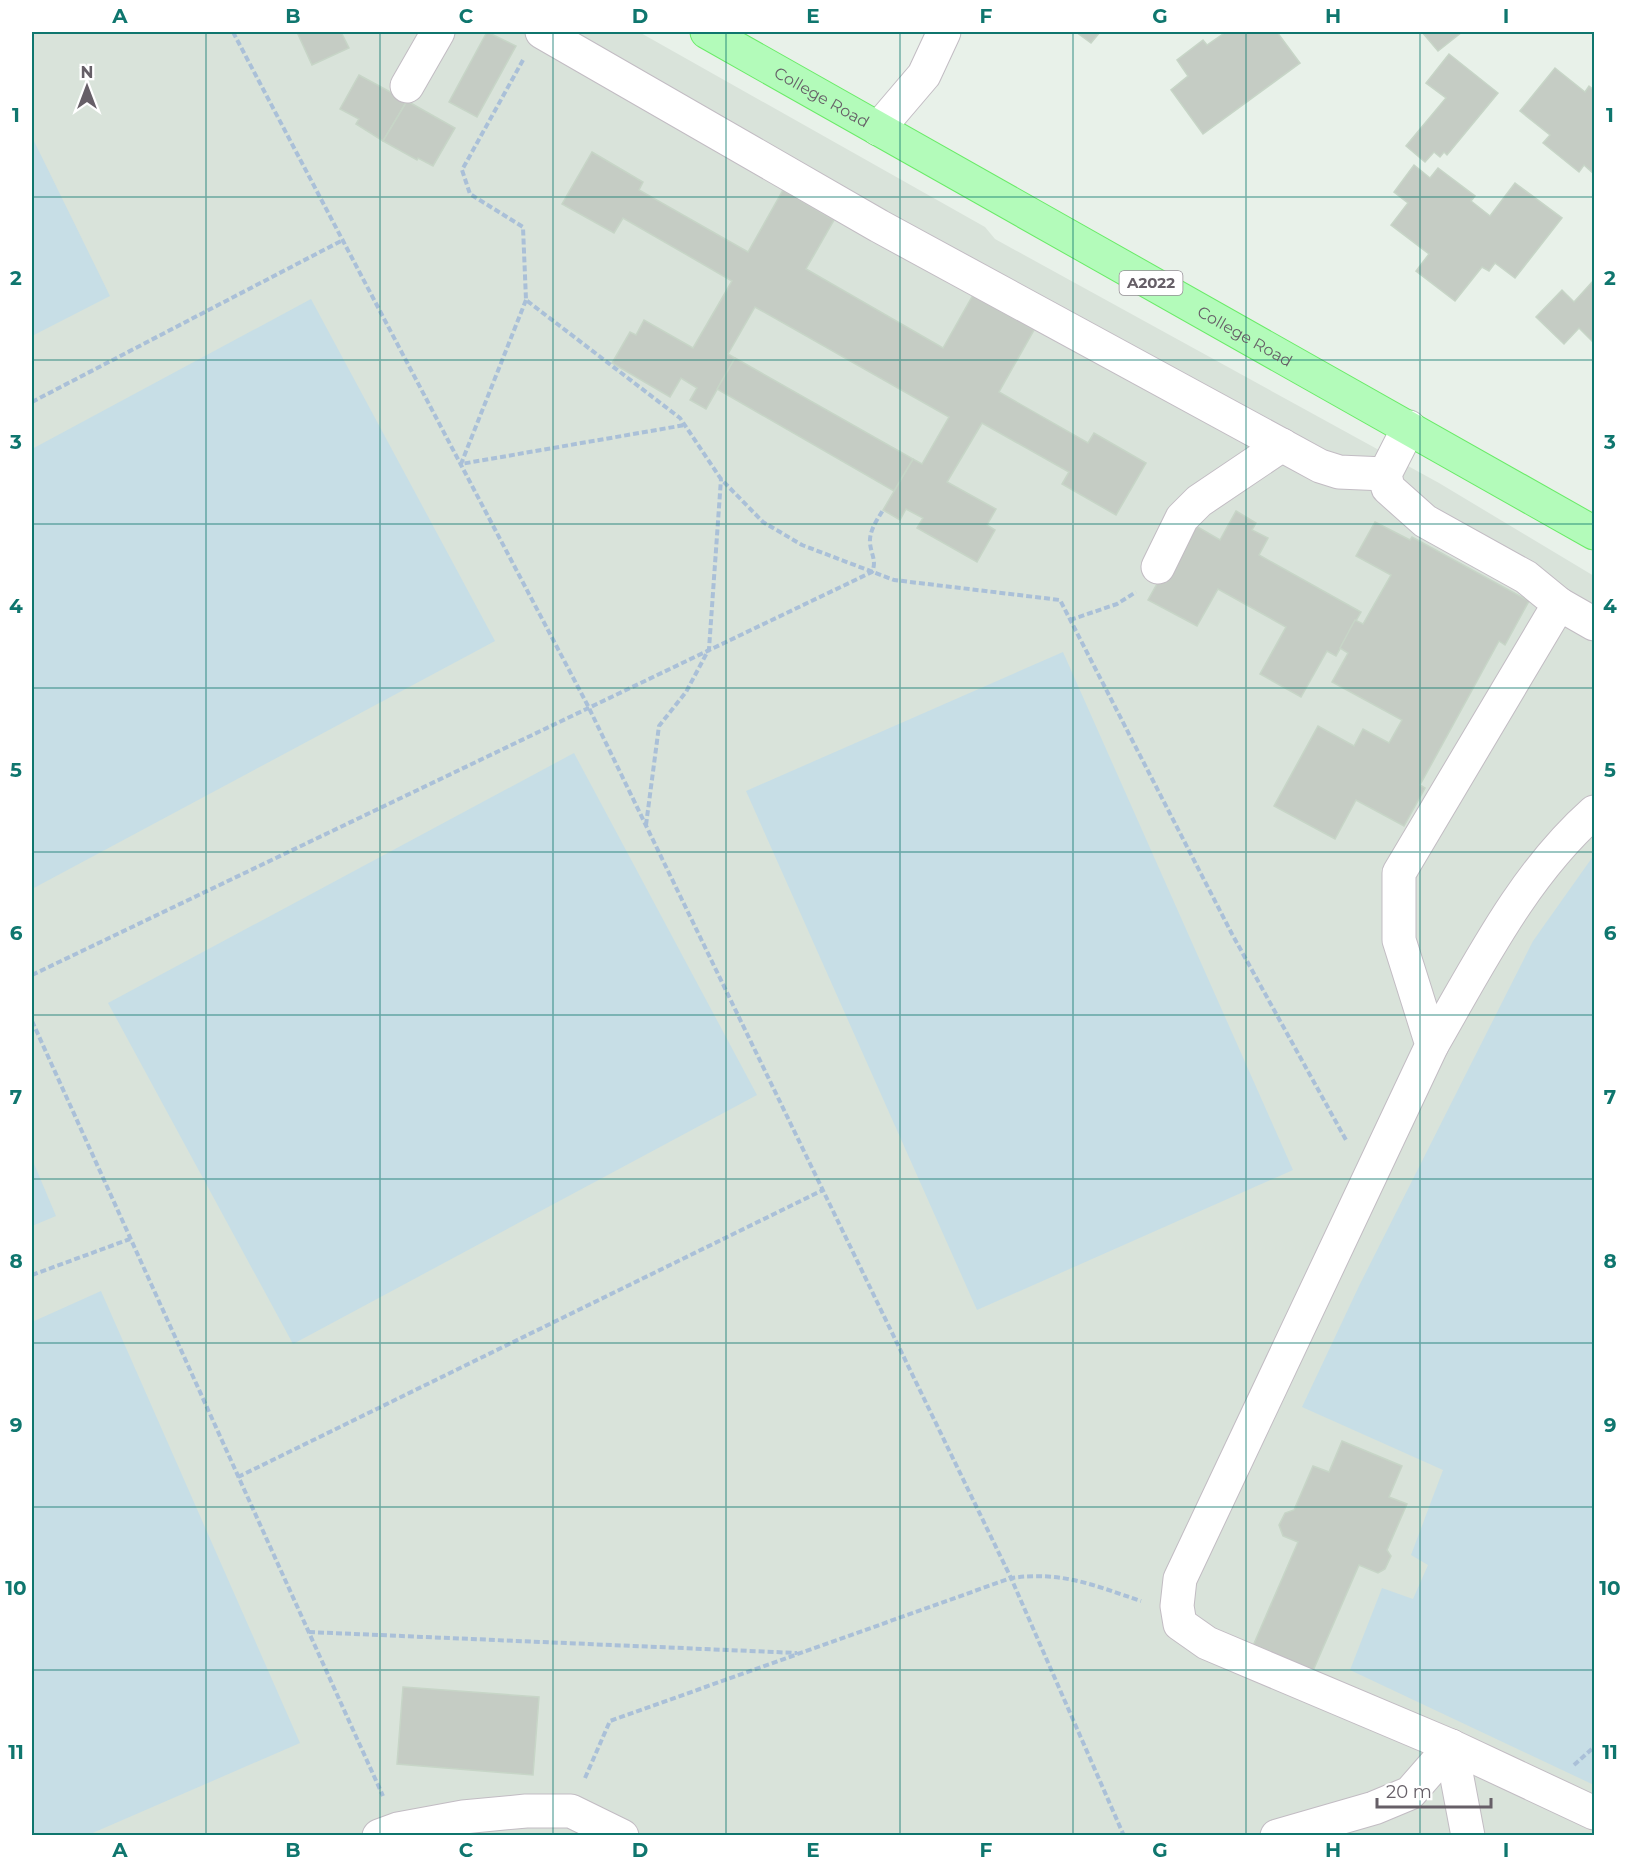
<svg xmlns="http://www.w3.org/2000/svg" width="1626" height="1867" viewBox="0 0 1626 1867" font-family="Montserrat,sans-serif">
<style>
.education{fill:#d9e3da}
.green{fill:#c7dee6}
.building{fill:#c5ccc4;stroke:#c7d5c7;stroke-width:1.5}
.lines{fill:none;stroke-linecap:round;stroke-linejoin:round}
.minor-casing{stroke:#c2bcc3;stroke-width:35}
.major-casing{stroke:#69eb67;stroke-width:35}
.path{stroke:#aac0d8;stroke-width:4;stroke-dasharray:6 3;stroke-linecap:butt}
.minor{stroke:#fff;stroke-width:33}
.major{stroke:#b3fbba;stroke-width:33}
.grid{fill:none;stroke:#0f766e;stroke-width:1.5;stroke-opacity:0.55}
.labels{text-anchor:middle;stroke-width:4.5;stroke-linejoin:round;paint-order:stroke}
.shield{fill:#fff;stroke:#948f95;stroke-width:1.5}
.shield-label{font-size:15px;font-weight:bold;fill:#665f67}
.street-label{font-size:16px;fill:#665f67;stroke:#fff}
.neatline{fill:none;stroke:#0f766e;stroke-width:2}
.grid-label{font-size:20px;text-anchor:middle;font-weight:bold;fill:#0f766e}
</style>
<rect width="100%" height="100%" fill="#e8f1e9"/>
<polygon class="education" points="32,32 639,32 985,227 995,239 1439,483 1594,576 1594,1835 32,1836"/>
<g class="green">
<polygon points="32,137 110,296 32,336"/>
<polygon points="311,299 495,641 32,889 32,449"/>
<polygon points="1063,652 1293,1170 977,1310 746,791"/>
<polygon points="574,753 757,1095 293,1344 108,1003"/>
<polygon points="1594,855 1594,1785 1350,1670 1382,1588 1413,1599 1428,1565 1411,1555 1443,1470 1302,1407 1360,1284 1533,941"/>
<polygon points="32,1159 56,1216 32,1226"/>
<polygon points="101,1291 300,1743 88,1835 33,1835 32,1322"/>
</g>
<g class="building">
<polygon points="297,32 341,32 349,48 312,65"/>
<polygon points="487,32 516,46 477,117 449,102"/>
<polygon points="1076,32 1100,32 1091,43"/>
<polygon points="1226,32 1277,32 1300,63 1203,134 1171,90 1188,76 1177,60 1203,40 1207,45"/>
<polygon points="1422,32 1462,32 1438,51"/>
<polygon points="1449,54 1498,93 1447,155 1444,152 1440,157 1434,152 1425,162 1406,146 1446,98 1426,83"/>
<polygon points="1555,68 1585,92 1589,86 1594,90 1594,174 1584,165 1579,172 1543,143 1550,135 1520,111"/>
<polygon points="359,75 407,101 383,141 356,124 359,119 340,109"/>
<polygon points="407,101 455,128 433,166 418,158 417,160 383,141"/>
<polygon points="592,152 643,182 639,190 748,252 783,190 834,220 806,269 943,348 973,295 1034,330 999,392 1088,443 1094,433 1146,463 1116,515 1062,484 1069,472 982,423 947,482 996,509 987,525 995,530 977,562 917,528 923,518 906,509 900,520 883,510 913,459 922,464 949,417 755,307 728,354 735,358 706,409 690,400 697,388 681,378 670,397 612,363 630,332 636,335 644,320 693,348 732,281 623,218 614,233 562,204"/>
<polygon points="1414,165 1430,178 1438,168 1475,196 1471,201 1490,216 1515,183 1562,218 1515,278 1495,263 1489,271 1482,267 1455,301 1416,271 1429,254 1391,225 1408,203 1394,192"/>
<polygon points="1594,280 1594,339 1592,341 1579,328 1564,344 1536,317 1562,290 1574,302"/>
<polygon points="735,358 913,459 894,491 717,389"/>
<polygon points="1236,511 1256,523 1252,530 1268,538 1259,555 1361,612 1336,656 1327,651 1301,697 1260,674 1286,627 1218,589 1197,626 1148,600 1191,523 1220,540"/>
<polygon points="1375,522 1410,540 1412,537 1529,601 1505,645 1499,641 1420,785 1425,788 1404,826 1356,800 1335,839 1274,806 1318,726 1354,746 1363,729 1389,743 1402,720 1332,682 1348,653 1340,648 1355,620 1363,624 1391,575 1356,556"/>
<polygon points="1342,1441 1402,1466 1389,1497 1407,1504 1387,1550 1391,1556 1385,1569 1378,1573 1359,1565 1312,1673 1252,1648 1298,1542 1283,1536 1279,1525 1285,1513 1294,1510 1313,1466 1329,1472"/>
<polygon points="403,1687 539,1697 533,1775 397,1764"/>
</g>
<g class="lines">
<g class="minor-casing">
<g id="minor">
<polyline points="542,32 879,226 1320,466 1339,472 1385,474"/>
<polyline points="407,86 438,32"/>
<polyline points="878,129 924,75 944,32"/>
<polyline points="1409,427 1385,474 1388,488 1425,521 1526,577 1559,604 1399,873 1399,940 1432,1045 1180,1579 1177,1606 1180,1624 1207,1643 1451,1746 1594,1813"/>
<polyline points="1158,567 1182,518 1199,501 1282,445"/>
<polyline points="1559,604 1594,624"/>
<path d="M1432,1045c47,-81 91,-170 162,-233"/>
<polyline points="1451,1746 1468,1836"/>
<polyline points="379,1836 398,1829 463,1817 526,1811 571,1811 622,1836"/>
<polyline points="1277,1836 1374,1808 1410,1793 1451,1746"/>
</g>
</g>
<g class="major-casing">
<g id="major">
<path id="s1" d="M707,32l887,501"/>
</g>
</g>
<g class="path">
<polyline points="233,32 588,706 1011,1578 1124,1836"/>
<polyline points="523,60 462,170 470,194 523,227 526,300 680,418 721,479 763,522 802,545 894,580 1060,600 1232,934 1346,1140"/>
<polyline points="526,300 461,464 685,425"/>
<polyline points="32,402 343,240"/>
<polyline points="1070,620 1117,604 1136,592"/>
<polyline points="646,825 659,726 686,692 709,649 721,479"/>
<path d="M32,975l840,-403c5,-11 -1,-18 -2,-29 -1,-12 7,-23 13,-33"/>
<polyline points="32,1021 383,1796"/>
<polyline points="32,1275 130,1239"/>
<polyline points="238,1477 823,1190"/>
<polyline points="309,1632 797,1653"/>
<polyline points="1574,1765 1594,1747"/>
<path d="M585,1778l25,-57 401,-143c51,-7 82,7 130,23"/>
</g>
<use href="#minor" class="minor"/>
<use href="#major" class="major"/>
</g>
<path class="grid" d="M206,32v1804M380,32v1804M553,32v1804M726,32v1804M900,32v1804M1073,32v1804M1246,32v1804M1420,32v1804M32,197h1562M32,360h1562M32,524h1562M32,688h1562M32,852h1562M32,1015h1562M32,1179h1562M32,1343h1562M32,1507h1562M32,1670h1562"/>
<g class="labels">
<rect class="shield" x="1119.5" y="271" width="63" height="24" rx="4.5"/>
<g class="shield-label">
<text x="1151" y="288">A2022</text>
</g>
<g class="street-label">
<text dy="6" stroke="none"><textPath href="#s1" startOffset="132">College Road</textPath></text>
<text dy="6" stroke="none"><textPath href="#s1" startOffset="618">College Road</textPath></text>
</g>
</g>
<rect width="1626" height="1867" fill="none" stroke="#ffffff" stroke-width="66"/>
<g transform="translate(87 87)" stroke="#ffffff" stroke-width="4.5" paint-order="stroke">
<path d="M0-4.5L10 22L0 15L-10 22Z" fill="#665f67"/>
<text y="-9" font-size="16" font-weight="bold" text-anchor="middle" fill="#665f67">N</text>
</g>
<path d="M1377 1798v9h114v-9" fill="none" stroke="#665f67" stroke-width="3"/>
<text x="1386" y="1798" font-size="18" fill="#665f67" stroke="#ffffff" stroke-width="4.5" paint-order="stroke">20 m</text>
<rect x="33" y="33" width="1560" height="1801" class="neatline"/>
<g class="grid-label">
<text x="120" y="23">A</text>
<text x="293" y="23">B</text>
<text x="466" y="23">C</text>
<text x="640" y="23">D</text>
<text x="813" y="23">E</text>
<text x="986" y="23">F</text>
<text x="1160" y="23">G</text>
<text x="1333" y="23">H</text>
<text x="1506" y="23">I</text>
<text x="16" y="122">1</text>
<text x="1610" y="122">1</text>
<text x="16" y="285">2</text>
<text x="1610" y="285">2</text>
<text x="16" y="449">3</text>
<text x="1610" y="449">3</text>
<text x="16" y="613">4</text>
<text x="1610" y="613">4</text>
<text x="16" y="777">5</text>
<text x="1610" y="777">5</text>
<text x="16" y="940">6</text>
<text x="1610" y="940">6</text>
<text x="16" y="1104">7</text>
<text x="1610" y="1104">7</text>
<text x="16" y="1268">8</text>
<text x="1610" y="1268">8</text>
<text x="16" y="1432">9</text>
<text x="1610" y="1432">9</text>
<text x="16" y="1595">10</text>
<text x="1610" y="1595">10</text>
<text x="16" y="1759">11</text>
<text x="1610" y="1759">11</text>
<text x="120" y="1857">A</text>
<text x="293" y="1857">B</text>
<text x="466" y="1857">C</text>
<text x="640" y="1857">D</text>
<text x="813" y="1857">E</text>
<text x="986" y="1857">F</text>
<text x="1160" y="1857">G</text>
<text x="1333" y="1857">H</text>
<text x="1506" y="1857">I</text>
</g>
</svg>
